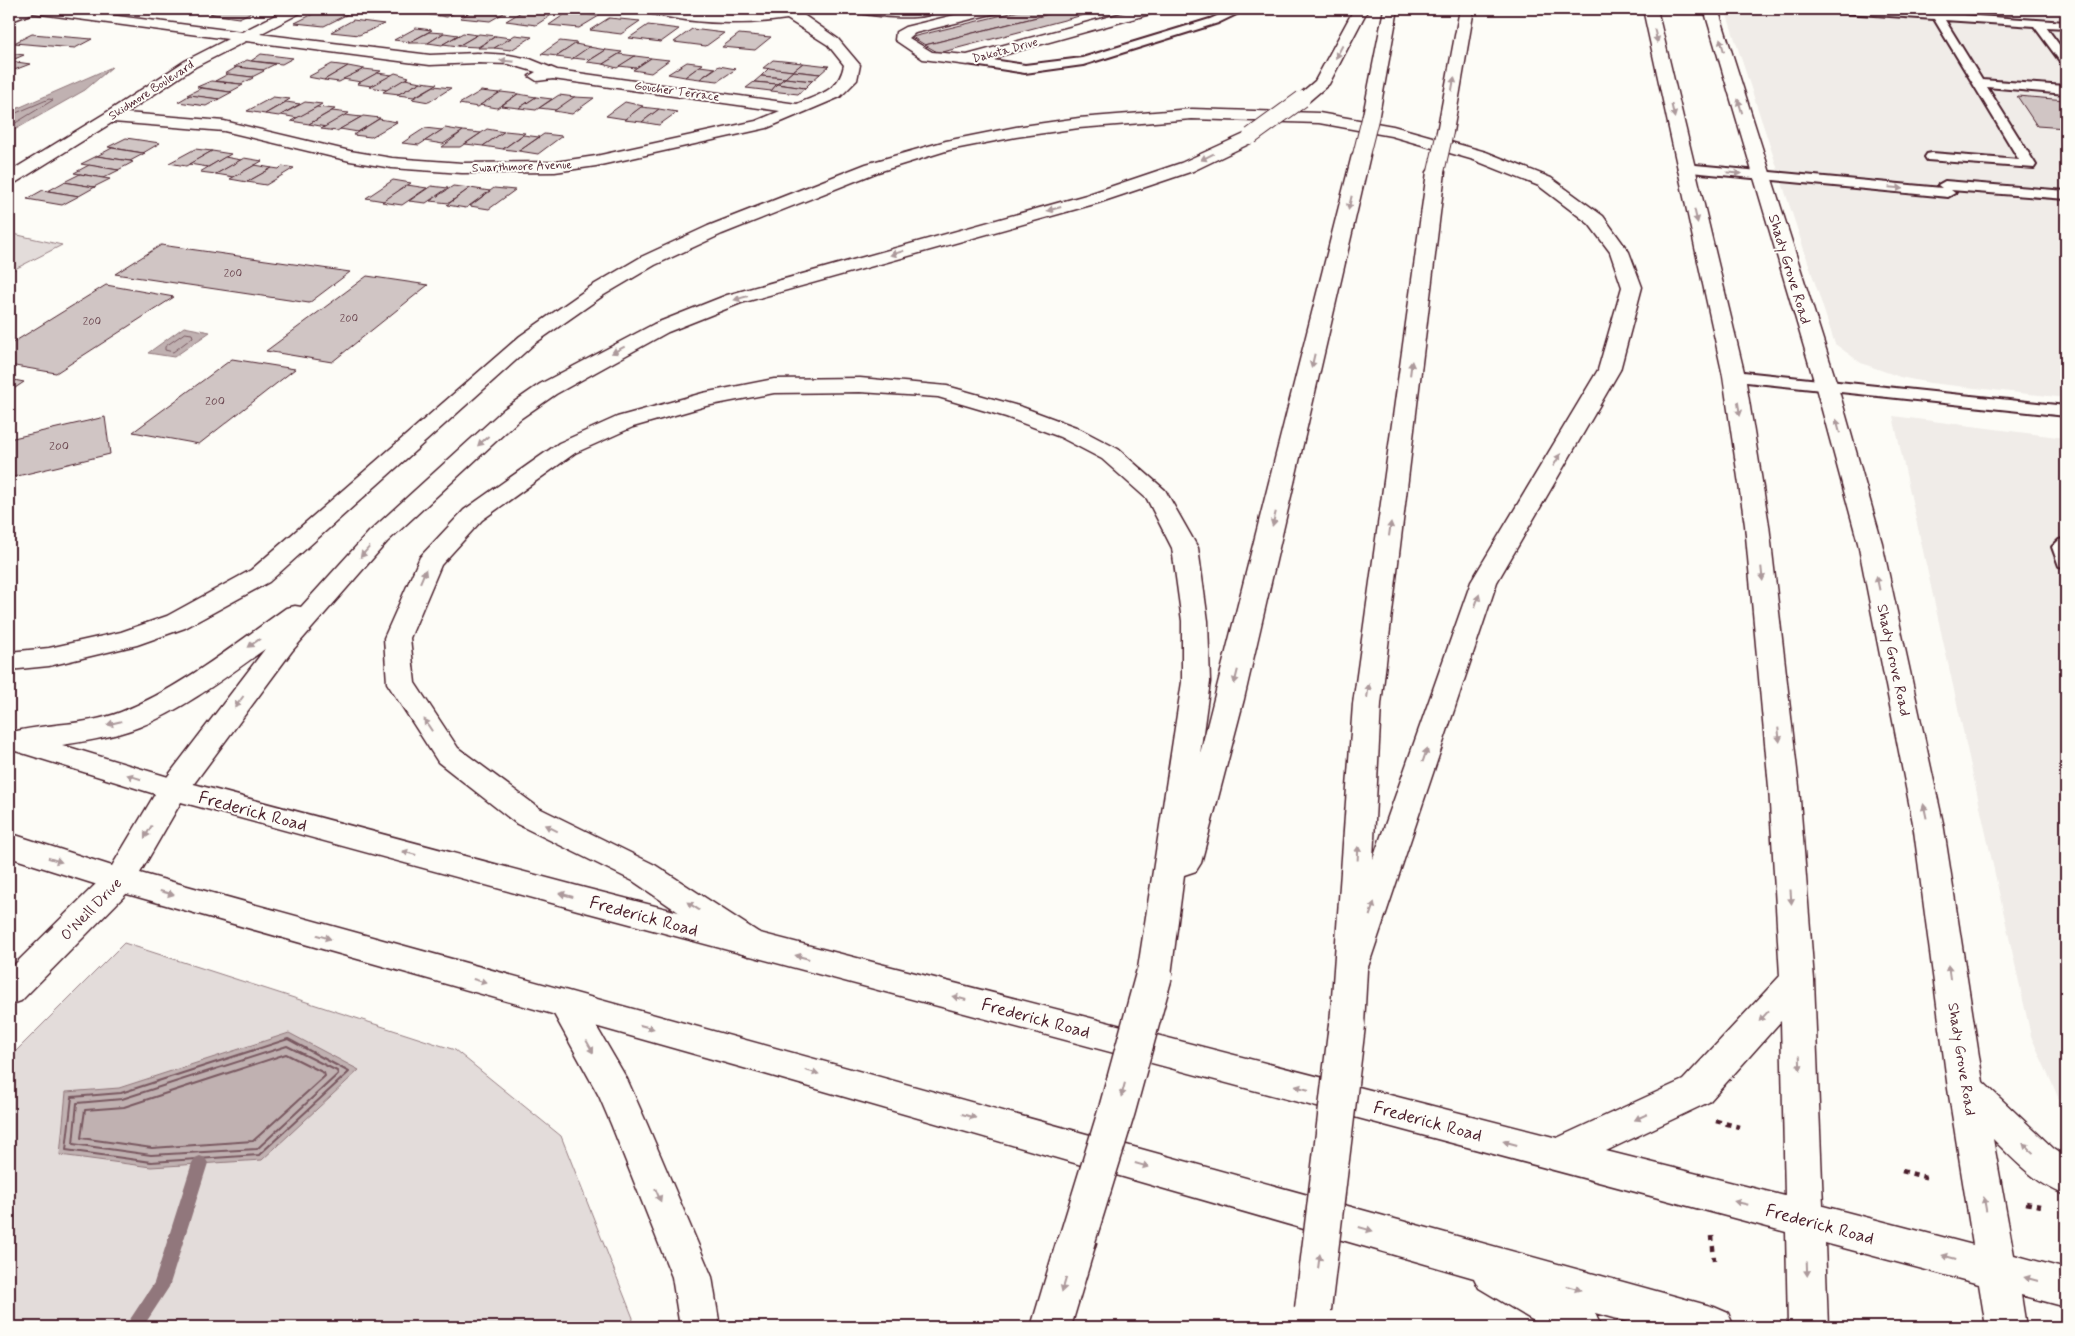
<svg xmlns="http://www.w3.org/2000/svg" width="2075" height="1336" viewBox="0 0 2075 1336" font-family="Mynerve,sans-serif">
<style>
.built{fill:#f0ece8}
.green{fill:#e3dcda;stroke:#967e82}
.water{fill:#c0b1b1;stroke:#91777b}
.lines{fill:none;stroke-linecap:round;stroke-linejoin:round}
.shore-far1{stroke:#795961;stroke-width:1}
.shore{stroke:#795961;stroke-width:2}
.stream{fill:#91777b;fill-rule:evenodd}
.building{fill:#d0c5c4;stroke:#4a1f2b}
.lane-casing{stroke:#4a1f2b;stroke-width:4}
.street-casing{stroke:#4a1f2b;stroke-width:3}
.primary-casing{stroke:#4a1f2b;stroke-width:3}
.highway-casing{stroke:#4a1f2b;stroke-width:3}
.path{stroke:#4a1f2b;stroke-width:4.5;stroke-dasharray:5 5;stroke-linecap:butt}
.lane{fill:#fdfcf7;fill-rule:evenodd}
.street{fill:#fdfcf7;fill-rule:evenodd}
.primary{fill:#fdfcf7;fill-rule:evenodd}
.highway{fill:#fdfcf7;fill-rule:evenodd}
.highway-bridge-far1-casing{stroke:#4a1f2b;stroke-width:18;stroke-linecap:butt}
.highway-bridge-casing{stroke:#4a1f2b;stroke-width:39;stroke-linecap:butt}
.highway-bridge-far1{stroke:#fdfcf7;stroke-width:16}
.highway-bridge{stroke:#fdfcf7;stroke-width:36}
.oneway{fill:#ac999b}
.labels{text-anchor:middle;stroke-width:4;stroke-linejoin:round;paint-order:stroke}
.far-number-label{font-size:11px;fill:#6c4851}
.far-street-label{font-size:12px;fill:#4a1f2b;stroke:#fdfcf7}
.number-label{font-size:12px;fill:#6c4851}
.street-label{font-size:15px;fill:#4a1f2b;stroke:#fdfcf7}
.near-street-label{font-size:18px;fill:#4a1f2b;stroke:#fdfcf7}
</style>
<rect width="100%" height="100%" fill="#fdfcf7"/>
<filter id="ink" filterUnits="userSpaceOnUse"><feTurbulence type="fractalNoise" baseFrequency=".02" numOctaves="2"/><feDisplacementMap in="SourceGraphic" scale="10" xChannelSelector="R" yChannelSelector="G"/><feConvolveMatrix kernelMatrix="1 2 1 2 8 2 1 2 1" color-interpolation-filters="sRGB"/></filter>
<g filter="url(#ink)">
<g class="built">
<polygon points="1725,9 2066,9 2066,398 1930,383 1900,377 1861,363 1835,344"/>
<polygon points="1893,416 2066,438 2066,1115 2031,1036"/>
</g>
<g class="green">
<polygon points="9,233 62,245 9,272"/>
<polygon points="124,943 455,1050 561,1136 633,1318 632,1327 9,1327 9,1058"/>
</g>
<g class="water">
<polygon points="112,67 85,90 9,133 9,112"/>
<polygon points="184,327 210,332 174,357 148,353"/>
<polygon points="289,1033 359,1070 262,1160 151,1167 60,1155 66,1092 119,1088"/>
</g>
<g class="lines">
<g class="shore-far1">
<polyline points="9,116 49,99 53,100 9,127"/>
<polygon points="185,333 192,334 193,337 173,352 165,350 165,347"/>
</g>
<g class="shore">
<polygon points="288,1039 349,1072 259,1155 151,1162 66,1150 72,1097 121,1093"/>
<polygon points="287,1046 337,1071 338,1074 257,1149 151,1155 73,1144 77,1103 122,1099"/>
<polygon points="286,1054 324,1073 325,1076 253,1141 152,1148 81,1138 85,1110 124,1107"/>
</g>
<polygon class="stream" points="200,1156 205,1158 208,1163 169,1287 143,1327 125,1327 154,1283 192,1163 195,1158"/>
</g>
<g class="building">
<polygon points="222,9 258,9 239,18 210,14"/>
<polygon points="426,9 461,9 447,17 417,13"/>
<polygon points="475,9 511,9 490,21 460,18"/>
<polygon points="526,9 556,12 536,25 506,21"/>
<polygon points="1027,9 1069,9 925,45 912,37"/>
<polygon points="1069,9 1106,9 939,53 925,45"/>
<polygon points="319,11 348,14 324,26 295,23"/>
<polygon points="568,12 599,16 579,28 549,25"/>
<polygon points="609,18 640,21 621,34 590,30"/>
<polygon points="353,20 384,24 359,35 331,32"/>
<polygon points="648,25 679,29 661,42 629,38"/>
<polygon points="416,28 432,30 410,42 394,40"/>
<polygon points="692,29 724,33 706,46 674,42"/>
<polygon points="429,32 444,33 428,43 408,43"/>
<polygon points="444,33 458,35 442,45 428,43"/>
<polygon points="463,33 477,35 458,46 443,44"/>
<polygon points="32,34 92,39 75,48 14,43"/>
<polygon points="479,34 496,36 478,47 458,46"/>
<polygon points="739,34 771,37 755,50 722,47"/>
<polygon points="515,35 532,37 511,50 494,48"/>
<polygon points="496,36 511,38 494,48 478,48"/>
<polygon points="560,41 577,43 557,56 541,54"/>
<polygon points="575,44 591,47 572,59 556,57"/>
<polygon points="589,47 606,50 590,60 573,58"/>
<polygon points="606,50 622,52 603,64 587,62"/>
<polygon points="9,53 24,55 10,61 30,64 9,72"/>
<polygon points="261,54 293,58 282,64 251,61"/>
<polygon points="619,54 635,56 617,68 603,64"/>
<polygon points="635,56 651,58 636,68 619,66"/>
<polygon points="651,58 669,60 651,73 633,70"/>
<polygon points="247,60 251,61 275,64 263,70 234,67"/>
<polygon points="773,60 803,63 793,71 763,68"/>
<polygon points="687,62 703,64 685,77 668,74"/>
<polygon points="803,63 829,66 820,74 793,71"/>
<polygon points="332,64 348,66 324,80 308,77"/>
<polygon points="348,66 364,69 339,82 324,80"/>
<polygon points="700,66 715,68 700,79 685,77"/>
<polygon points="719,66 736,69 718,81 700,79"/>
<polygon points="237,67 263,70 264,71 252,77 225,74"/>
<polygon points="769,68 793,71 785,78 761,76"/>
<polygon points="364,69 381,71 361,82 343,79"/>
<polygon points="793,71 820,74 812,81 785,78"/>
<polygon points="377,73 392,75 372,86 357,84"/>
<polygon points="395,73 409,77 387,90 370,87"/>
<polygon points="228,74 252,77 253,78 241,84 215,81"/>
<polygon points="761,76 785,78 777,84 754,82"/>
<polygon points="785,78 812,81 805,88 777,84"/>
<polygon points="405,79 421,82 399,94 383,92"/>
<polygon points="211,81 241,84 243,85 230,92 197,87"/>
<polygon points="421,82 437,84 414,97 397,95"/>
<polygon points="754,82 777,84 771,91 746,88"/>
<polygon points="777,84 805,88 798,94 771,91"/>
<polygon points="434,86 451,88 429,102 412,99"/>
<polygon points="201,88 230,92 232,92 219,99 187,95"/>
<polygon points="481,91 499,93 478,107 459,104"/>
<polygon points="501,92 518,94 497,108 480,105"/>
<polygon points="518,94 536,97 519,108 501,106"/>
<polygon points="190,95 219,99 206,106 178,102"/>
<polygon points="559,95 575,97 556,110 539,108"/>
<polygon points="2017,96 2066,100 2066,128 2037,126"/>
<polygon points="273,97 290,99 265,114 247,111"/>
<polygon points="536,97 552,99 536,110 519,108"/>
<polygon points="574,97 594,98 572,114 554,111"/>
<polygon points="286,102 300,104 279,116 265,114"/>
<polygon points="305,102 322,104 298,118 281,115"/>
<polygon points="625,102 643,106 625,119 606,116"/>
<polygon points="317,107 335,109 309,124 291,121"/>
<polygon points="641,107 659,109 642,122 624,120"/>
<polygon points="659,109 677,112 659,125 642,122"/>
<polygon points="332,111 349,113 326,127 309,124"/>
<polygon points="345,115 361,117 337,131 321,129"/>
<polygon points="363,116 380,118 358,132 340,129"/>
<polygon points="379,119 397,122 371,137 353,135"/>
<polygon points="425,128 442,130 419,145 402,143"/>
<polygon points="445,128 463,131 443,144 425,141"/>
<polygon points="487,129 504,132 483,146 465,144"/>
<polygon points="463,131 481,133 460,147 442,147"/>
<polygon points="505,131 525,133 503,149 483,146"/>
<polygon points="544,134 562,136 538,154 519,151"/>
<polygon points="523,135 539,137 519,151 503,149"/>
<polygon points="126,138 160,143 143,153 108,147"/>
<polygon points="112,148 143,153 145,153 130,161 97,156"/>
<polygon points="195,149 212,151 186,166 169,163"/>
<polygon points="212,151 231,154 208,167 189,164"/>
<polygon points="97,156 130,161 133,162 118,170 81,164"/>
<polygon points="225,157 241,160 216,174 200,172"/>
<polygon points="244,158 262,161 234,177 216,174"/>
<polygon points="89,165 118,170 119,170 103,178 74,173"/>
<polygon points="255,165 272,168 247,182 230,179"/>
<polygon points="282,166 294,168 266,185 247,182 272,168 279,169"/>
<polygon points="80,174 103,178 110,179 94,187 64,182"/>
<polygon points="393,180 411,183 384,201 366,198"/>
<polygon points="64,182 94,187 95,187 79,196 48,191"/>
<polygon points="407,185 427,188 402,205 382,202"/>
<polygon points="431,186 448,188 426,203 409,201"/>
<polygon points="453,186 470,188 449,203 430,201"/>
<polygon points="470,188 490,191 466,208 447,205"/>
<polygon points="494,188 515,190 489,209 470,206"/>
<polygon points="43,190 48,191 79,196 62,205 27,199"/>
<polygon points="161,245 350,272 309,303 115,274"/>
<polygon points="367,276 428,285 332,362 266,351"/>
<polygon points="106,285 174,297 56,373 9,365 9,345"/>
<polygon points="232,359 295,369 199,444 133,432"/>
<polygon points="9,379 24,382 9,392"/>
<polygon points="105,417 110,454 9,478 9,439"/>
</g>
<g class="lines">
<g class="lane-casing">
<g id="lane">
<polygon points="1233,9 1247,9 1218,23 1083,65 1025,73 967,64 961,60 967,56 1025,65 1082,58 1210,19"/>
<polygon points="1825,9 1875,9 2066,22 2066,28 2046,27 2066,54 2066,66 2062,64 2034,26 1945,20 1982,80 2066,86 2066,94 1987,87 2036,165 2034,168 1927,160 1925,157 1927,154 1932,153 2019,160 1934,19 1830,12"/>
<polygon points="1685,164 1942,188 1938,185 1945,181 2066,191 2066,199 1951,190 1955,193 1948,197 1680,171 1678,168"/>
<polygon points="1734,371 2066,406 2066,416 1728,380 1726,376 1728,372"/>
<polygon points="2066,538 2066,568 2059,566 2052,547 2059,540"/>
</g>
</g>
<g class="street-casing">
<g id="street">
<path d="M19,9h44l179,23 45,-23h17l-2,3 -42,22 170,21 47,-2 32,2 21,4 27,11 240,34c23,-10 42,-13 47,-39l-16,-20 -41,-26c-47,7 -96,5 -143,-7l-2,-3h28l67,6 58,-6 43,30 22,26 -3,15 -17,17 -73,31 -171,38 -41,6 -93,1 -70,-5 -42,-7 -126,-30 -111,-9 -98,61 -6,1v-12l95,-58 81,-53 43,-22 -195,-26 -24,9v-9zM246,41l184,24 47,-2 32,1 27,8 -7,4 8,5 16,-2 227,32 -24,10 -160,35 -41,6 -93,1 -70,-5 -42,-7 -126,-30 -98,-8 69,-46z"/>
<path d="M854,9h85c-11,14 -67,7 -83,3z"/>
<polygon points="979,9 1002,9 1000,12 915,33 909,38 932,52 967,55 1137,9 1159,9 1157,12 967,65 923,59 895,40 896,32 905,27"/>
<polygon points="120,868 131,871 136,880 131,889 21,1001 9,1005 9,970 109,871"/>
</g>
</g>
<g class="primary-casing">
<path id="primary" d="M1643,9h14l88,367 24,149 30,262 15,193 9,226 150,39 -25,-156 -35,-266 -55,-280 -43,-159 -111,-375h14l119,375 45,159 61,280 40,259 71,67 12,8v38c-30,-11 -51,-34 -73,-56l21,116 52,14v38l-45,-12 5,32h-40l-7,-43 -154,-41 3,84h-40l-2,-95 -1201,-320 -404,-110 -41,71 1574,434 14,6 6,14h-88l-51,-14 6,14h-57l-65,-39 -5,-10 -709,-204 -645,-182 -111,-35v-24l103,33 43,-72 -146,-45v-20l166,50 410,109 972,250 126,-58 97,-104 -11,-189 -24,-262 -22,-149zM1781,1021l4,175 -179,-45 103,-49z"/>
</g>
<g class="highway-casing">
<g id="highway">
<polygon points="1354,9 1368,9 1329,84 1308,102 1296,102 1294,99 1315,81"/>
<polygon points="1384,9 1398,9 1379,115 1371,120 1363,115"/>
<polygon points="1460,9 1474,9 1453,132 1451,136 1439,136 1437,132"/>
<polygon points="1192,109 1319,113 1393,126 1486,152 1551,178 1603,216 1629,252 1642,287 1620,370 1497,582 1367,970 1364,1025 1359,1035 1347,1039 1335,1035 1330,1025 1353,704 1427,172 1430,168 1442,168 1445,172 1381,704 1373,859 1471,582 1598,370 1622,287 1610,252 1589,224 1539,186 1474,160 1391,136 1319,123 1192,119 1079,128 1016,137 949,150 878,172 722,234 655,265 604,295 534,344 269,582 185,628 137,645 49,666 9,670 9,652 49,648 121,632 167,616 251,570 520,336 590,287 641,257 708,226 866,164 946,141 1016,127 1079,118"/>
<path d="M1251,131l6,1 2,4 -2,4 -64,31 -95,32 -357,100 -73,29 -112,62 -36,25 -133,123 -95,109 -108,146 -11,3 -11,-3 -4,-8 107,-140c-39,28 -81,60 -126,78 -35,14 -86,19 -123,24l-7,-2v-16c36,-10 76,-7 112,-21 59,-23 114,-68 165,-104l9,-2 6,1 68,-75 135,-123 36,-25 114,-60 73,-29 359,-100 95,-32z"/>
<polygon points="1361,150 1367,151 1370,155 1244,699 1201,863 1196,871 1184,875 1171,975 1166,985 1154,989 1142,985 1137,975 1182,682 1182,621 1172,548 1147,499 1102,459 1060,437 1006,417 938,397 860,392 774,393 706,406 633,427 575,453 482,520 441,565 410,638 415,683 458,748 539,808 655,865 761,934 766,943 761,952 749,956 737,952 633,881 517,824 438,762 387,683 384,638 420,557 464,510 559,443 617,417 703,393 774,379 860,378 947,386 1022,407 1076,427 1118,449 1165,490 1198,548 1208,621 1210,682 1200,754 1352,155 1355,151"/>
<polygon points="566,991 578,995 627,1079 647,1124 712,1277 720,1327 680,1327 672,1277 611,1124 599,1096 549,1005 554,995"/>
<polygon points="1076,1225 1090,1230 1096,1243 1071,1327 1031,1327 1056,1243 1062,1230"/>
</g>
</g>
<g class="path">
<polyline points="1716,1121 1739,1127"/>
<polyline points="1902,1171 1929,1178"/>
<polyline points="2026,1203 2040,1206"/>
<polyline points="1712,1236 1714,1260"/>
</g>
<use href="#lane" class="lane"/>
<use href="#street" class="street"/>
<use href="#primary" class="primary"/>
<use href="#highway" class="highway"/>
<g class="highway-bridge-far1-casing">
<g id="highway-bridge-far1">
<polyline points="1251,136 1302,99"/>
<polyline points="1361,155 1371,115"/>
<polyline points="1436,172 1445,132"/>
</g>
</g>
<g class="highway-bridge-casing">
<g id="highway-bridge">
<polyline points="1076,1243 1117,1110 1154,975"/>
<polyline points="1313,1309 1347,1025"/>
</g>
</g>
<use href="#highway-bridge-far1" class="highway-bridge-far1"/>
<use href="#highway-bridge" class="highway-bridge"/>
</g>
<defs><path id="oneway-solid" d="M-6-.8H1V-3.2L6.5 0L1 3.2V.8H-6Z" transform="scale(1.25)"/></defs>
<g class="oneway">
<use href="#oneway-solid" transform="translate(1656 36) rotate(77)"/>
<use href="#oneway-solid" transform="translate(1722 45) rotate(-107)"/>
<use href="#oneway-solid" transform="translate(1339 52) rotate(118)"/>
<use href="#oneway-solid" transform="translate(507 61) rotate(-175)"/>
<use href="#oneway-solid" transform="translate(1453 84) rotate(-80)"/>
<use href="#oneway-solid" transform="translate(1740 106) rotate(-107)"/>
<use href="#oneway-solid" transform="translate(1673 111) rotate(77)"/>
<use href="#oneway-solid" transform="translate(1207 157) rotate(154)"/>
<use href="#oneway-solid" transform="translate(1734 173) rotate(6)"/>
<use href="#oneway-solid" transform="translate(1896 188) rotate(5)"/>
<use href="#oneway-solid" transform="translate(1350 203) rotate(103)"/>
<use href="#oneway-solid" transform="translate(1054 209) rotate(165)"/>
<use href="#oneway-solid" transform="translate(1696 216) rotate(77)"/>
<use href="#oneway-solid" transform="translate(897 253) rotate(163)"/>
<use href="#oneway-solid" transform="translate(741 298) rotate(164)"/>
<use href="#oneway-solid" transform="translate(618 350) rotate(153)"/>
<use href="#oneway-solid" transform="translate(1313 361) rotate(103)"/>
<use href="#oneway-solid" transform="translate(1411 368) rotate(-83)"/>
<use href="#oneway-solid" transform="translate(1739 409) rotate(81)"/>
<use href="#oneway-solid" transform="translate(1838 426) rotate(-105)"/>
<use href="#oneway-solid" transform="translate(483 441) rotate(138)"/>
<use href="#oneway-solid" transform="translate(1557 460) rotate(-59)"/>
<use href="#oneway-solid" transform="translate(1274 519) rotate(104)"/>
<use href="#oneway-solid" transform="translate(1390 529) rotate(-82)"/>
<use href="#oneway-solid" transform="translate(365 552) rotate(131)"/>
<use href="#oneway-solid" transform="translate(1762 574) rotate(84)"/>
<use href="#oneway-solid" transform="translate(423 576) rotate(-67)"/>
<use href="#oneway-solid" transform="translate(1878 583) rotate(-102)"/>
<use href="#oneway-solid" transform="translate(1477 601) rotate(-71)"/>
<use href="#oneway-solid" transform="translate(254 643) rotate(144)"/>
<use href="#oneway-solid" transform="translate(1236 677) rotate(104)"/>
<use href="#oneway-solid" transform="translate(1368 691) rotate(-82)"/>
<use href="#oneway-solid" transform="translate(239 702) rotate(127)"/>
<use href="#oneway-solid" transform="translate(114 723) rotate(166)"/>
<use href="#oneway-solid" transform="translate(428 725) rotate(-123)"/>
<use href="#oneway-solid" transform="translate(1779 735) rotate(84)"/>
<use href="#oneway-solid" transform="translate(1425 755) rotate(-71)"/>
<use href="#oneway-solid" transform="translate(134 777) rotate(-163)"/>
<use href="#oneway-solid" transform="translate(1925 811) rotate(-102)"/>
<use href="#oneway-solid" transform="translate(551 828) rotate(-154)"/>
<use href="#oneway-solid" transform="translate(148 832) rotate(120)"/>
<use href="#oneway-solid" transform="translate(409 853) rotate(-165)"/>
<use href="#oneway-solid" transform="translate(1358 853) rotate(-87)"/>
<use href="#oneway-solid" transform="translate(55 860) rotate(17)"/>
<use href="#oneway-solid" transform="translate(167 893) rotate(15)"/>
<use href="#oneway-solid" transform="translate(566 895) rotate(-165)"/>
<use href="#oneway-solid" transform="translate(1791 897) rotate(86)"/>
<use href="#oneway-solid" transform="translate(693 906) rotate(-146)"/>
<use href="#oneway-solid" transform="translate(1372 909) rotate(-71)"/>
<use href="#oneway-solid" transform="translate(324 937) rotate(16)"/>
<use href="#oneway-solid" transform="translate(802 957) rotate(-165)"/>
<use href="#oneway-solid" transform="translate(1949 972) rotate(-98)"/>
<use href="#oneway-solid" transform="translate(480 981) rotate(16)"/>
<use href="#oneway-solid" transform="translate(959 998) rotate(-165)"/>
<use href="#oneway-solid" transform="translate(1764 1016) rotate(132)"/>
<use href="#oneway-solid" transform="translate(647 1027) rotate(15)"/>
<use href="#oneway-solid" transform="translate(590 1047) rotate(61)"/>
<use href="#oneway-solid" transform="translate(1800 1063) rotate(88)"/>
<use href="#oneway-solid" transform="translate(812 1072) rotate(16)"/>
<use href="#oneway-solid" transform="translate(1302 1088) rotate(-165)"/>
<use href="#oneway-solid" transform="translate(1123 1090) rotate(105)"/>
<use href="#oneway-solid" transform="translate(969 1116) rotate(16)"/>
<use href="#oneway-solid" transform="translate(1641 1117) rotate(155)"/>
<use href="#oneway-solid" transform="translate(1510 1143) rotate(-165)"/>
<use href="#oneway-solid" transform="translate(2028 1148) rotate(-137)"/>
<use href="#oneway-solid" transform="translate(1142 1165) rotate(16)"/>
<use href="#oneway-solid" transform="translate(658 1195) rotate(67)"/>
<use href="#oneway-solid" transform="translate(1741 1203) rotate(-166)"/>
<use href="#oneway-solid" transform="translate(1985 1204) rotate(-100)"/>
<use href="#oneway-solid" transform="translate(1366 1229) rotate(16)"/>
<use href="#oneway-solid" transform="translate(1949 1257) rotate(-165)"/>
<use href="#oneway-solid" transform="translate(1319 1261) rotate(-83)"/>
<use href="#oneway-solid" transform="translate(1807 1269) rotate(88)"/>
<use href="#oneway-solid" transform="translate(2031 1279) rotate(-165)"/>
<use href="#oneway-solid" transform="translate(1064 1285) rotate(107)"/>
<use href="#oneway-solid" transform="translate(1574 1288) rotate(16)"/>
</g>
</g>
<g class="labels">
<g class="far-number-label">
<text x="233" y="277">200</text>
<text x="349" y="322">200</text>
<text x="92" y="325">200</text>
</g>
<g class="far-street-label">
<text transform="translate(1005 50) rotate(-15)" y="4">Dakota Drive</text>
<text transform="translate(151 90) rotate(-33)" y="4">Skidmore Boulevard</text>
<text transform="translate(677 91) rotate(8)" y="4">Goucher Terrace</text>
<text transform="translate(522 166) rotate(-2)" y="4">Swarthmore Avenue</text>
</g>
<g class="number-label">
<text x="215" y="405">200</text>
<text x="59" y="450">200</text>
</g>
<g class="street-label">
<text transform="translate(1790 269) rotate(73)" y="5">Shady Grove Road</text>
<text transform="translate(1894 660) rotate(78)" y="5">Shady Grove Road</text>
<text transform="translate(91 909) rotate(-46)" y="5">O'Neill Drive</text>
<text transform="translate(1962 1059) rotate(81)" y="5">Shady Grove Road</text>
</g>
<g class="near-street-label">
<text transform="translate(253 811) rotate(15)" y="6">Frederick Road</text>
<text transform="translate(644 916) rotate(15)" y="6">Frederick Road</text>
<text transform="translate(1036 1018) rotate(15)" y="6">Frederick Road</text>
<text transform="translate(1428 1121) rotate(15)" y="6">Frederick Road</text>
<text transform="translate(1820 1224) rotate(15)" y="6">Frederick Road</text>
</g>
</g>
<rect width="2075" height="1336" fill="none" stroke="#fdfcf7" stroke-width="30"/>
<rect x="15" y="15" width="2045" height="1306" fill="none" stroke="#4a1f2b" stroke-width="2" filter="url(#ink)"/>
</svg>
